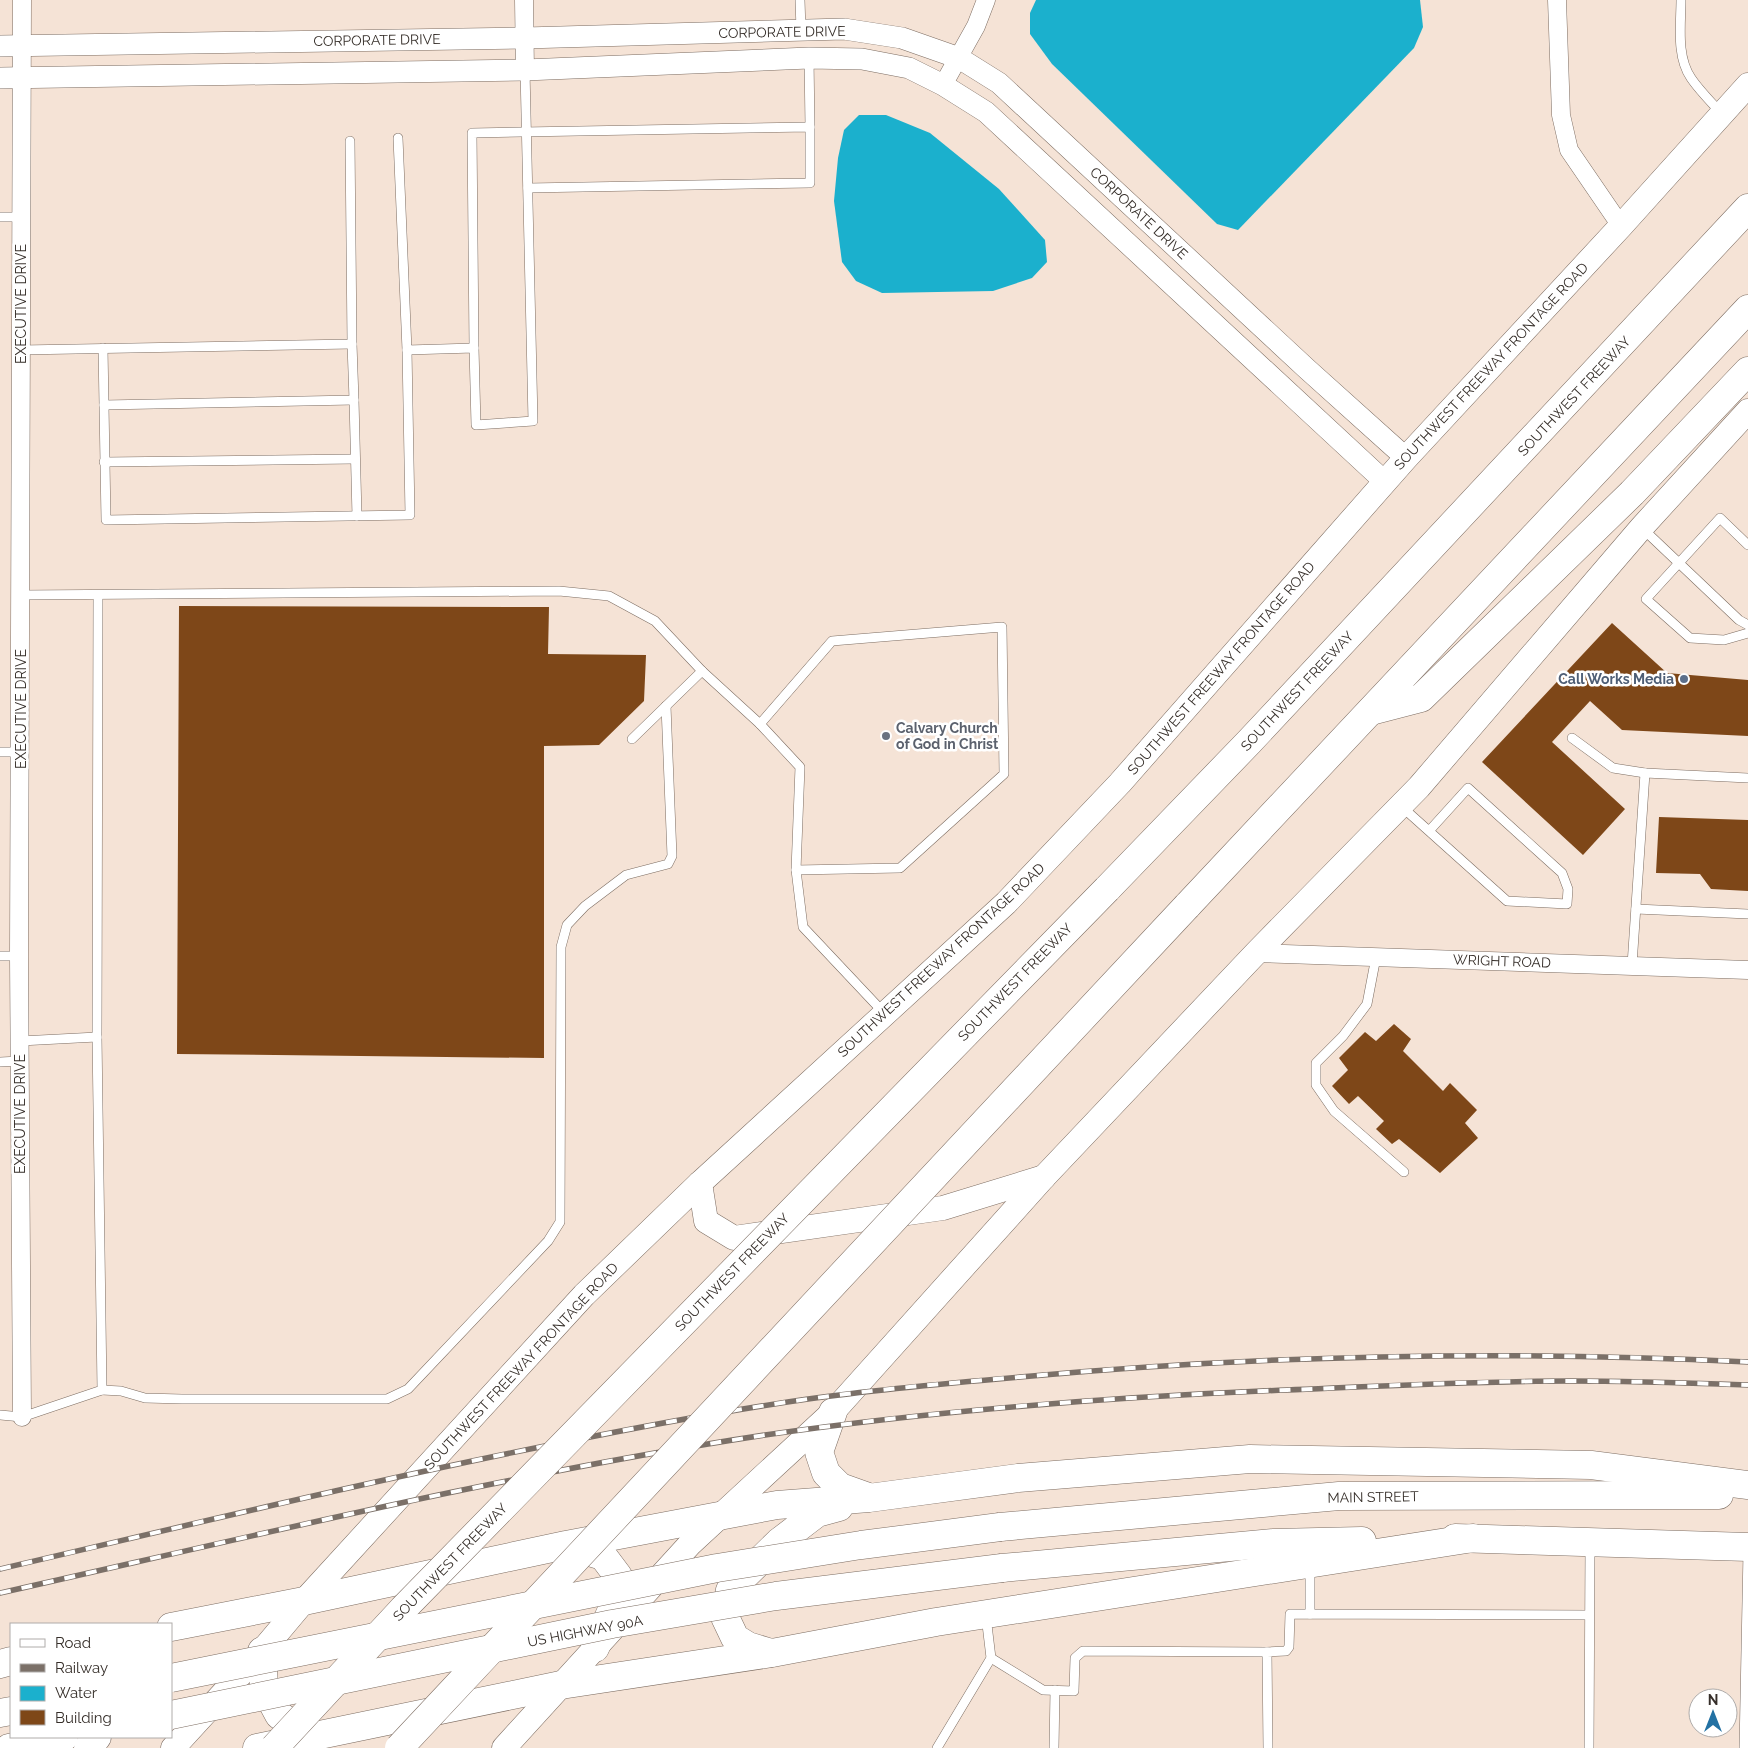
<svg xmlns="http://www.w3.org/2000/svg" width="1748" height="1748" viewBox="0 0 1748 1748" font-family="Raleway,sans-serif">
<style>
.water{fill:#1bb0cd}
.building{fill:#7e4718}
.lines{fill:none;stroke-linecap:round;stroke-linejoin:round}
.service-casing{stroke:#7d6d62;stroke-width:10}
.minor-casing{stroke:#7d6d62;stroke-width:19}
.tertiary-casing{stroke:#7d6d62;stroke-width:22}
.secondary-casing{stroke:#7d6d62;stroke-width:25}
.trunk-casing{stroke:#7d6d62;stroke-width:29}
.motorway-casing{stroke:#7d6d62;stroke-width:29}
.service{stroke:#fff;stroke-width:9}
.minor{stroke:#fff;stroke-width:18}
.tertiary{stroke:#fff;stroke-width:21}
.secondary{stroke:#fff;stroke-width:24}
.trunk{stroke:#fff;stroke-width:28}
.motorway{stroke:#fff;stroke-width:28}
.rail-casing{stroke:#7b7068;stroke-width:5.5}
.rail{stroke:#fff;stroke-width:4;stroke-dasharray:11;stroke-linecap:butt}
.trunk-bridge-casing{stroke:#7d6d62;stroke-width:29;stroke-linecap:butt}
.motorway-bridge-casing{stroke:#7d6d62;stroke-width:29;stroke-linecap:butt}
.trunk-bridge{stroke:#fff;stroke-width:28}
.motorway-bridge{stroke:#fff;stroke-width:28}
.service-dot{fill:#5c6f8a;stroke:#fff;stroke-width:2}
.worship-dot{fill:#6b7280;stroke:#fff;stroke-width:2}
.labels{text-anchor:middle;stroke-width:5;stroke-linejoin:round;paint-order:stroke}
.street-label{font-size:14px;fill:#362f2a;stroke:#fff}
.service-label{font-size:14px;font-weight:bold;fill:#4e5e75;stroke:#fff;text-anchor:end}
.worship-label{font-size:14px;font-weight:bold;fill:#5b616d;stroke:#fff;text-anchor:start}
</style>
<rect width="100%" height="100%" fill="#f5e3d6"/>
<g class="water">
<polygon points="1036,0 1420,0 1423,27 1414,48 1238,230 1217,224 1052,64 1030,34 1030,13"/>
<polygon points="859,115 886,115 930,133 999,189 1045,240 1047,262 1032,278 993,291 882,293 856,281 842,262 834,201 838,158 844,130"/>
</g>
<g class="building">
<polygon points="179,606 549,607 548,654 646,655 644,701 599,745 544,746 544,1058 177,1054"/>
<polygon points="1612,623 1667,673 1748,680 1748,736 1622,730 1590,701 1552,742 1625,809 1583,855 1482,762"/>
<polygon points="1659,817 1748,820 1748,891 1711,889 1700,874 1656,873"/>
<polygon points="1394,1024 1411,1039 1403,1051 1443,1091 1450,1083 1477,1110 1465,1123 1478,1138 1440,1173 1399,1139 1392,1144 1376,1129 1384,1121 1358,1096 1349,1104 1332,1086 1348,1070 1339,1058 1365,1032 1376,1041"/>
</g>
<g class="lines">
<g class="service-casing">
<g id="service">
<polyline points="800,0 801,30"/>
<path d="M1681,0c0,24 -5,56 10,78 8,12 20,24 31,36"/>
<polyline points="809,58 810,127"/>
<polyline points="398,138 407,350 474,348 476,425 533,421 525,70"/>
<polyline points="0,217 21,217"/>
<polyline points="103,348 106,520 410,515 407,350"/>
<polyline points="474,348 472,133 810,127 810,183 528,188"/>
<polyline points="21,350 352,344 350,141"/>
<polyline points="354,400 357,516"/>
<polyline points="104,405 354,400 352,344"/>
<polyline points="104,462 355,459"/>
<polyline points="1642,528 1739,620 1748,625"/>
<polyline points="1748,545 1720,518 1646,599 1690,638 1724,640 1748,633"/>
<polyline points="21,595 559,591 609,596 655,621 702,671 760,724 800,767 796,870 803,927 884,1013"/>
<polyline points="760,724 832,641 1002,627 1004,774 900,868 796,870"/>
<polyline points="1572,738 1613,768 1645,773"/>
<polyline points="632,739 702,671"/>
<polyline points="0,752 20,752"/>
<polyline points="1401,806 1507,901 1567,904 1568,889 1562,873 1468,788 1429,831"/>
<polyline points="1636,909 1748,914"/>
<polyline points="0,956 19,956"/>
<polyline points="1376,957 1367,1004 1343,1036 1316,1063 1316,1085 1334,1111 1404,1172"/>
<polyline points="1632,965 1645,773 1748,778"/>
<polyline points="20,1041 97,1037 98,595"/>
<polyline points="0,1062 20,1061"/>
<polyline points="102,1390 121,1391 145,1398 182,1399 387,1399 408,1389 548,1241 560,1222 561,947 567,925 585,906 626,875 668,864 672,856 666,706"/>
<polyline points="0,1415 22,1417 102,1390 97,1037"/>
<polyline points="1310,1614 1310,1566"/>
<polyline points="991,1658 1043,1690 1074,1691 1075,1658 1083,1651 1267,1652"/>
<polyline points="937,1748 991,1658 986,1616"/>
<polyline points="1054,1748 1055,1690"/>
<polyline points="1268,1748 1267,1652 1286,1651 1289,1647 1290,1614 1589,1615"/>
<polyline points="1589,1748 1590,1546"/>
<polyline points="1744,1748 1748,1552"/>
</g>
</g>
<g class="minor-casing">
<g id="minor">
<polyline points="22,0 19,956 22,1417"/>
<polyline points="524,0 525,70"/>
<polyline points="1557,0 1561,115 1569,150 1621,226"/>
<polyline points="943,85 976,26 986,0"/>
<polyline points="1256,953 1748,970"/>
</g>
</g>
<g class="tertiary-casing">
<g id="tertiary">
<polyline points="0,46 525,38 844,29 902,38 959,58 999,83 1307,369 1406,458"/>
<polyline points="0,78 525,70 809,58 862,59 909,68 943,85 986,112 1385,482"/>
</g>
</g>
<g class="secondary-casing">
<g id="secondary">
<polyline points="700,1183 706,1221 734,1238 943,1208 1044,1177"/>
<polyline points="173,1748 262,1651 304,1601 584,1295 700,1183 1006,903 1120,783 1406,458 1621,226 1748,85"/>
<polyline points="504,1748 690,1544 833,1412 1044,1177 1256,953 1419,787 1642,527 1748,411"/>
</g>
</g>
<g class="trunk-casing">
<g id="trunk">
<polyline points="833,1412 819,1452 826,1473 840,1487 868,1497"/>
<polyline points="1000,1527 1339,1496 1719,1495"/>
<polyline points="1455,1538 1748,1547"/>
<polyline points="570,1546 603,1556 618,1576 614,1605 595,1648"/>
<polyline points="1002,1568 1274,1543 1362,1541"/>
<polyline points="171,1627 304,1601 566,1545 777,1505 869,1498 1018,1478 1250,1459 1591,1465 1748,1485"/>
<polyline points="262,1651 264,1687 279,1715 311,1737"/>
<polyline points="771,1653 748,1646 735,1638 725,1617 730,1590 779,1542 817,1513 839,1507"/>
<polyline points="0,1664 11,1661"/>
<polyline points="0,1713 11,1711"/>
<polyline points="9,1748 64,1737"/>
<polyline points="88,1748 97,1737"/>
<polyline points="257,1748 561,1685 772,1653 936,1622 1473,1538"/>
</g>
</g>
<g class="motorway-casing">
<g id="motorway">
<polyline points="1371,711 1421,698 1632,493 1748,371"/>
<polyline points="1107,889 1249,742 1748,208"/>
<polyline points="1187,906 1748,309"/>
</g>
</g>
<use href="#service" class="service"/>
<use href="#minor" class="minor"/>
<use href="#tertiary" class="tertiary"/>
<use href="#secondary" class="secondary"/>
<use href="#trunk" class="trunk"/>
<use href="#motorway" class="motorway"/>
<g class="rail-casing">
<g id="rail">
<path d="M0,1569c185,-43 369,-88 555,-125 84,-17 168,-33 253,-45 71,-10 141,-16 212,-22 242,-22 485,-27 728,-15"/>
<path d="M0,1593c254,-57 507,-119 765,-158 173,-25 347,-38 522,-45 94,-4 189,-9 283,-9 60,0 119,2 178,4"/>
</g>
</g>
<use href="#rail" class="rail"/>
<g class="trunk-bridge-casing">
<g id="trunk-bridge">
<polyline points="171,1678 717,1568 861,1545 1000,1527"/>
<polyline points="171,1715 612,1624 776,1596 1002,1568"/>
</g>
</g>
<g class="motorway-bridge-casing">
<g id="motorway-bridge">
<polyline points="274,1748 403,1609 1107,889"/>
<polyline points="399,1748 1187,906"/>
</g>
</g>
<use href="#trunk-bridge" class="trunk-bridge"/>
<use href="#motorway-bridge" class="motorway-bridge"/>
</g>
<circle class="service-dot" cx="1684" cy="679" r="5"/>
<circle class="worship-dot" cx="886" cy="736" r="5"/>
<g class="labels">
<g class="street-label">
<text transform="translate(782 32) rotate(-1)" y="5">CORPORATE DRIVE</text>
<text transform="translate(377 40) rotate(-1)" y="5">CORPORATE DRIVE</text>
<text transform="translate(1139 213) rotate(43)" y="5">CORPORATE DRIVE</text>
<text transform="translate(21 304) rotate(-90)" y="5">EXECUTIVE DRIVE</text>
<text transform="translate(1491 366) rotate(-47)" y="5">SOUTHWEST FREEWAY FRONTAGE ROAD</text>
<text transform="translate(1574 396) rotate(-47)" y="5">SOUTHWEST FREEWAY</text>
<text transform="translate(1221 668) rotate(-49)" y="5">SOUTHWEST FREEWAY FRONTAGE ROAD</text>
<text transform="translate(1297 691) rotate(-47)" y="5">SOUTHWEST FREEWAY</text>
<text transform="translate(21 709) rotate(-90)" y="5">EXECUTIVE DRIVE</text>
<text transform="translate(941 960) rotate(-43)" y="5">SOUTHWEST FREEWAY FRONTAGE ROAD</text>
<text transform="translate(1502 961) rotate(2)" y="5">WRIGHT ROAD</text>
<text transform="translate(1015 982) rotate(-46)" y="5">SOUTHWEST FREEWAY</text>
<text transform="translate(20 1114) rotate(-90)" y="5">EXECUTIVE DRIVE</text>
<text transform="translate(732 1272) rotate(-46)" y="5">SOUTHWEST FREEWAY</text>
<text transform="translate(521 1366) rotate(-47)" y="5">SOUTHWEST FREEWAY FRONTAGE ROAD</text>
<text transform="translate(1373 1497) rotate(-1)" y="5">MAIN STREET</text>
<text transform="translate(450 1562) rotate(-46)" y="5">SOUTHWEST FREEWAY</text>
<text transform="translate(585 1631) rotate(-11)" y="5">US HIGHWAY 90A</text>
</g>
<g class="service-label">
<text x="1674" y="684">Call Works Media</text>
</g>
<g class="worship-label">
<text x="896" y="733">Calvary Church<tspan x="896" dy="16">of God in Christ</tspan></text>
</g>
</g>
<rect x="10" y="1623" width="162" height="115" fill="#ffffff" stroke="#afacaa"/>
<rect x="20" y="1639" width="25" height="8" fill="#ffffff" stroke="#afacaa"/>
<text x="55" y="1648" font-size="15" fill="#362f2a">Road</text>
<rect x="20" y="1664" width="25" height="8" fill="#7b7068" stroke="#afacaa"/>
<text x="55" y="1673" font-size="15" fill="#362f2a">Railway</text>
<rect x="20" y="1686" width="25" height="15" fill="#1bb0cd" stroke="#afacaa"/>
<text x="55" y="1698" font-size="15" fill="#362f2a">Water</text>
<rect x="20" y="1710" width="25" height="15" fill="#7e4718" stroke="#afacaa"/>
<text x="55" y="1723" font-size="15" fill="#362f2a">Building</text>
<g transform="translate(1713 1713)"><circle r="24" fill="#ffffff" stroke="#afacaa"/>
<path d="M0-4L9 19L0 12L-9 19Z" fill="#2371a3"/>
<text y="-8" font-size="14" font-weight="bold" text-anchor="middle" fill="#362f2a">N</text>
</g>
</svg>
